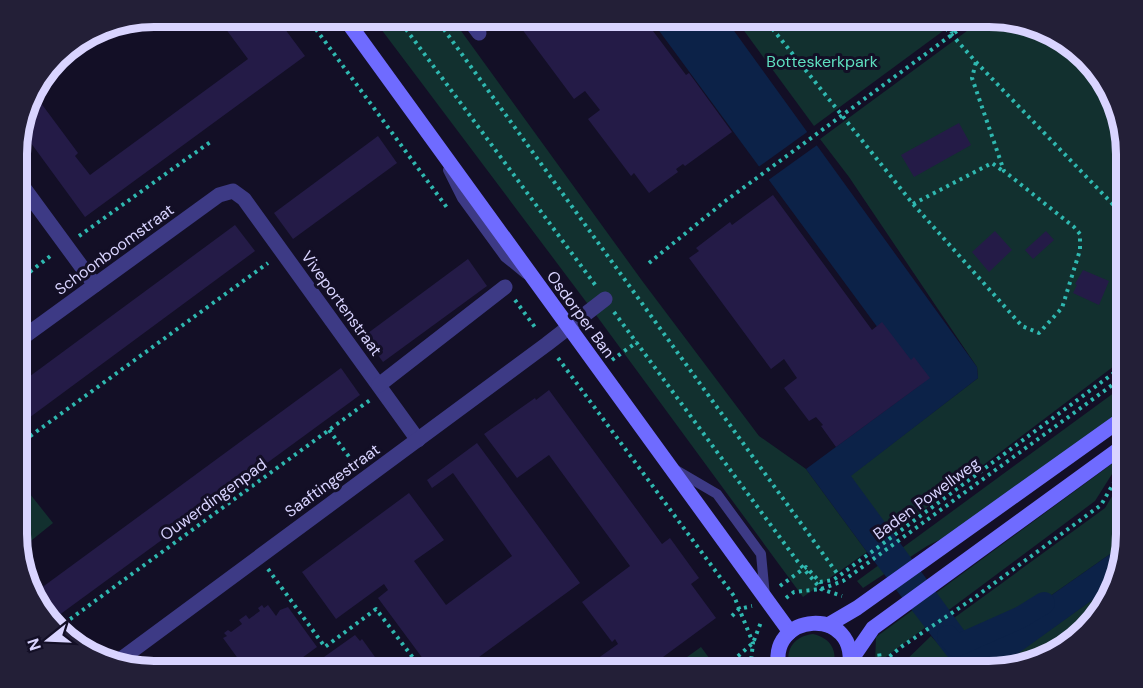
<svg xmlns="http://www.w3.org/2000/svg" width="1143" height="688" viewBox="0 0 1143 688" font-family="'DM Sans',sans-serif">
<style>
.green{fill:#12302f}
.water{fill:#0c2248}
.pier{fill:#130f26}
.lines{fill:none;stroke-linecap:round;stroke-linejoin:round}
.canal{stroke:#0c2248;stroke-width:22}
.building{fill:#241b47}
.path{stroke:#2fb8b0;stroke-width:4;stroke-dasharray:3 4.5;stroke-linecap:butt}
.lane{stroke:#3d3a85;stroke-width:10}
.street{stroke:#3d3a85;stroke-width:15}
.secondary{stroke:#6f6bff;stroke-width:15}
.labels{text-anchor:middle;stroke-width:6;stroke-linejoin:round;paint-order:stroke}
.park-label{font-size:16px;fill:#5fe0c0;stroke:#130f26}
.street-label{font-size:16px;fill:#d9d4ff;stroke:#130f26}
.rim{fill:none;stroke:#d9d4ff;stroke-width:8}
</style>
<rect width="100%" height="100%" fill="#130f26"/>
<g class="green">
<polygon points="372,17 451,17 643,282 759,436 806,469 867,552 803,597 596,315"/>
<polygon points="734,17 962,17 814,126"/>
<polygon points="986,17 1058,35 1103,78 1126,144 1126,357 892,534 850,476 978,378 977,367 849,177 820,139"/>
<polygon points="1126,384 1126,410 951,534 927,546 863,588 857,581"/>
<polygon points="1124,455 1095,501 875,665 876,637"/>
<path d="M1126,473v70l-140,98c-16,4 -23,-11 -32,-23l151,-110z"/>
<polygon points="26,489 53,523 27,544 18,533 18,496"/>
<polygon points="1113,585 1108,603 1058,653 992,671"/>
<path d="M813,634c18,4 25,17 20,35l-1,2h-40c-10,-18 1,-35 21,-37z"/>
<polygon points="931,636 959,667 972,671 895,671"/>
<polygon points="701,647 712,662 699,671 680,671 676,665"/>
</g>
<path class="water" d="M649,17h75l253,350 1,11 -127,98 121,165 7,2 7,-2 140,-98 -13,42 -119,86c-21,2 -31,-1 -47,-15l-80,-104 -61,-83 114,-84z"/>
<polygon class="pier" points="810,130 820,143 767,181 757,168"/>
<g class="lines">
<polyline class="canal" points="948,636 956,646 1021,617 1044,603"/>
</g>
<g class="building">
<polygon points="217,17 276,17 305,56 85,217 20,128 31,93 32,91 78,153 75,156 90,175 248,59"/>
<polygon points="513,17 648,17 644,19 686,75 689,73 732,132 685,166 683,164 676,169 678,172 649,193 634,173 631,176 588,119 600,110 585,91 574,99"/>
<polygon points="959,123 971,145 914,177 901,155"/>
<polygon points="378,136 397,163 293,239 274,213"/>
<polygon points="773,195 872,330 882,322 911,360 914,357 930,378 836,447 821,426 823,425 816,417 809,421 784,388 797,378 784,359 771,369 689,258 699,251 696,248 730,222 732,225"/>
<polygon points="235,225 255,251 18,426 18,385"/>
<polygon points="995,231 1012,250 989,272 972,252"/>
<polygon points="1046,231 1054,240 1033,259 1025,250"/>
<polygon points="18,238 31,257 18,267"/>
<polygon points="468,259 487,286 383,362 364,336"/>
<polygon points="1083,270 1109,281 1099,305 1073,293 1077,285 1075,284"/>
<polygon points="341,368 360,395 51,621 46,616 38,605 33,594"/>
<polygon points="549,390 662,544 670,538 699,578 691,584 716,618 644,671 580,671 618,644 615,639 612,642 582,602 630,566 549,455 517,478 484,434 535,398 536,400"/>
<polygon points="477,443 580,583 460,671 432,671 378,598 388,590 384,584 336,619 302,572 409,493 444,540 414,561 446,605 512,556 453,473 432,488 427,480"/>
<polygon points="262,605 264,608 268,605 276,616 280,610 288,607 317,647 284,671 247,671 223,638 227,636 224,633 228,630 231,632 242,624 239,620 246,615 249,619 260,611 258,608"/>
<polygon points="355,635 360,641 362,639 385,671 318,671 329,664 324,657"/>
</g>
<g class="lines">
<g class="path">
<polyline points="307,17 448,209"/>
<polyline points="397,17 596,286"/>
<polyline points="435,17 839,576"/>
<polyline points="763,17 913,204 1022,326 1039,333 1062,308 1080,250 1080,234 1074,227 1004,171 972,78 976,62"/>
<polyline points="936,17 976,62 1126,218"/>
<polyline points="947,17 952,33"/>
<polyline points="913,204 992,163 1003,171"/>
<polyline points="79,236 213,140"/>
<polyline points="649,263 724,202 976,17"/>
<polyline points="18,281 53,254"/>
<polyline points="515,300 537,330"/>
<polyline points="614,312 798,562 821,589 842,596"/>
<polyline points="558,358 734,596 753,643 751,661 755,671"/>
<polyline points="612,360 637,342"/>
<polyline points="329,430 356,466"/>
<polyline points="18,445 268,263"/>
<polyline points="268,569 325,647 376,609 423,671"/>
<polyline points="780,586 806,567 820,582 833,580 839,576 1126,364"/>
<polyline points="786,598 794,592 821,589 843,581 1126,375"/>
<polyline points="732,616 739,609 752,606"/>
<polyline points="58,628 370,400"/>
<polyline points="878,666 901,647 974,598 1101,505 1120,472"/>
<polyline points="721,671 753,643 761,622"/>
<polyline points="877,671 880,660 879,652"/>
</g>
<g class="lane">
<polyline points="448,170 462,198 505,257 526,274"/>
<polyline points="676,470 717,494 761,554 765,596"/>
</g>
<g class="street">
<polyline points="467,17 479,33"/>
<polyline points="18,180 95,285"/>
<polyline points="18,341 219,195 233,191 244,199 418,440"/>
<polyline points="379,385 505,287"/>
<polyline points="117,662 547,344 605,299"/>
</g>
<g class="secondary">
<polyline points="344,17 790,632"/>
<polyline points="828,625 857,608 1126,416"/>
<polyline points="851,660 873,628 1126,444"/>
<path d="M780,671c-17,-59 82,-68 69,0"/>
</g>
</g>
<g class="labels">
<g class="park-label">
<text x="822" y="67">Botteskerkpark</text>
</g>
<g class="street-label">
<text transform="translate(114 249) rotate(-36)" y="6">Schoonboomstraat</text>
<text transform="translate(342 303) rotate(54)" y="6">Viveportenstraat</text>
<text transform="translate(581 314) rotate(54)" y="6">Osdorper Ban</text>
<text transform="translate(332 480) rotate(-36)" y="6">Saaftingestraat</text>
<text transform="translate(926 498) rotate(-36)" y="6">Baden Powellweg</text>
<text transform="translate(213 499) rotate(-36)" y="6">Ouwerdingenpad</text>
</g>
</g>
<path d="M0 0H1143V688H0ZM154 27H989A127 127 0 0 1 1116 154V534A127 127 0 0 1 989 661H154A127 127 0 0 1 27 534V154A127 127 0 0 1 154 27Z" fill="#231f37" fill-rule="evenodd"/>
<path class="rim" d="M154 27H989A127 127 0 0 1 1116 154V534A127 127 0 0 1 989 661H154A127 127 0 0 1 27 534V154A127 127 0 0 1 154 27Z"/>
<g transform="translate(48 640) rotate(252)" stroke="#130f26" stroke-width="4.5" paint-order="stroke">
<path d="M0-4.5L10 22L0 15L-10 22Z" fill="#d9d4ff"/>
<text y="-9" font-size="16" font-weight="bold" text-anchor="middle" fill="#d9d4ff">N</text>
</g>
</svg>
